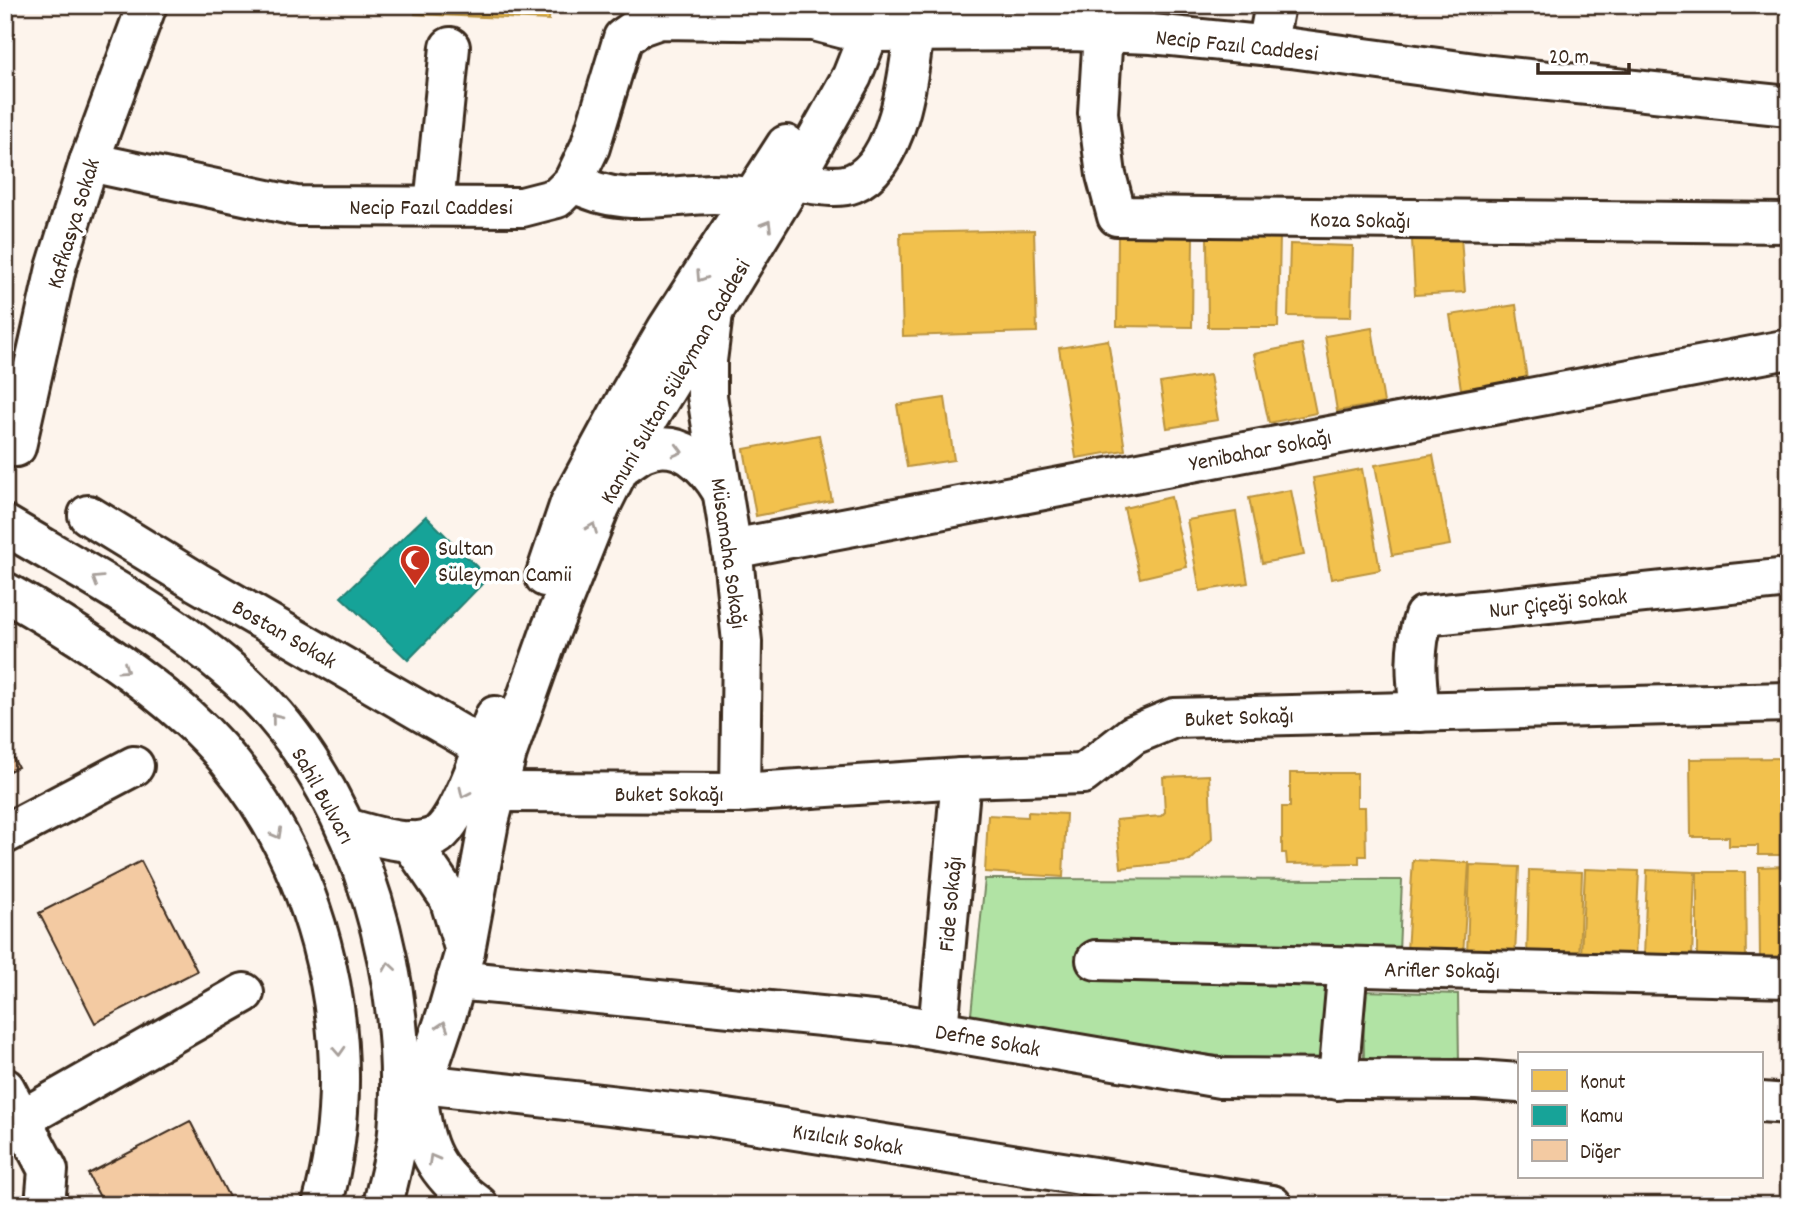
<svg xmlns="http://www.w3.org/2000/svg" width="1794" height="1210" viewBox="0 0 1794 1210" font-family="Dekko,sans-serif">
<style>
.green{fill:#b1e3a4;stroke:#768661;stroke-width:2}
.homes{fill:#f2c14e;stroke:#bb9440;stroke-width:2}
.public{fill:#17a398;stroke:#227f73;stroke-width:2}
.building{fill:#f3caa2;stroke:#3b2a1e;stroke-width:2}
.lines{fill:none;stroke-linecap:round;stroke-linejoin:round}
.minor-casing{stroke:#3b2a1e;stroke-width:44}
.major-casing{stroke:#3b2a1e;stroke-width:44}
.highway-casing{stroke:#3b2a1e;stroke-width:44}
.minor{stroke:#fff;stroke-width:38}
.major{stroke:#fff;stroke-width:38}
.highway{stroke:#fff;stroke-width:38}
.oneway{stroke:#a79f9a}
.labels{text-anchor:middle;stroke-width:7;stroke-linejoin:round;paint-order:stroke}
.street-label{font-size:23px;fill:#3b2a1e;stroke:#fff}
.poi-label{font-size:23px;fill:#3b2a1e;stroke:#fff;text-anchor:start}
</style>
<rect width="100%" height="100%" fill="#fdf4ec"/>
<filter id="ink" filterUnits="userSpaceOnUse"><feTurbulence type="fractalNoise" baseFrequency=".0143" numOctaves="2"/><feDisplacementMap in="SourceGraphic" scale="14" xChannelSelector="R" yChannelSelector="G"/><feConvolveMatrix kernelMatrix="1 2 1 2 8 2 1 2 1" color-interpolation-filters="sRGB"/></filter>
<g filter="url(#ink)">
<g class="green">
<polygon points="985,879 1402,880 1399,952 1088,943 1085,975 1331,987 1320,1069 970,1024"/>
<polygon points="1363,991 1458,994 1459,1063 1364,1063"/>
</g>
<g class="homes">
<polygon points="416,5 550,5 549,20 415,14"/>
<polygon points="1034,230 1037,332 903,336 900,233"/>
<polygon points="1118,236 1193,236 1192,327 1117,326"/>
<polygon points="1280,236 1278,327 1208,327 1207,238"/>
<polygon points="1461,237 1465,292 1415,295 1412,240"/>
<polygon points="1290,244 1353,246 1351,317 1288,316"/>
<polygon points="1516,305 1527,379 1461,389 1450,315"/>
<polygon points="1372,328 1384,403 1337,411 1325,336"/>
<polygon points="1108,340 1125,450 1076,458 1059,348"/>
<polygon points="1302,344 1316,413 1269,423 1254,354"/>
<polygon points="1210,375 1218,420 1167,428 1160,383"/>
<polygon points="945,398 954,460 907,467 897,405"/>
<polygon points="819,435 832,501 756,516 744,449"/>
<polygon points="1433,455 1450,545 1392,555 1375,465"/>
<polygon points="1362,469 1380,570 1331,579 1313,478"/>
<polygon points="1291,490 1304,555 1262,563 1249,498"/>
<polygon points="1171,497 1187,567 1140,578 1124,508"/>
<polygon points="1236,512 1248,583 1200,591 1187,520"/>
<polygon points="1789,758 1789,855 1758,855 1758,846 1729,846 1729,837 1691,837 1690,759"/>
<polygon points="1290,773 1357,773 1357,807 1365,807 1366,856 1359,856 1359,863 1287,864 1286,853 1282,853 1282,807 1290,807"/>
<polygon points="1209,775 1212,839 1190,861 1121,868 1116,820 1161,816 1165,812 1163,777"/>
<polygon points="1028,812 1066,814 1063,877 985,872 988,815 1028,817"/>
<polygon points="1413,860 1469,863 1463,955 1407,951"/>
<polygon points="1470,865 1519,867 1515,956 1467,954"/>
<polygon points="1789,866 1789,959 1760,959 1759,867"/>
<polygon points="1585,869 1639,871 1635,959 1581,957"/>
<polygon points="1529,870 1582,872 1579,961 1527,960"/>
<polygon points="1647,870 1695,872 1692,959 1644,958"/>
<polygon points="1697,872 1745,872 1746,964 1697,964"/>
</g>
<polygon class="public" points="426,516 488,578 408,660 341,597"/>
<g class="building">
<polygon points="5,743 18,767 5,773"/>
<polygon points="141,861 197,971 95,1023 39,913"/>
<polygon points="190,1121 233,1205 104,1205 88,1174"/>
</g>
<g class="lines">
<g class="minor-casing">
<g id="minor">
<polyline points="1103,32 1098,113 1106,175 1117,216 1789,223"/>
<polyline points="1267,46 1275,5"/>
<polyline points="89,162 296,206 522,207 557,198 573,182 590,147 623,38 640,26 660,19 814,21 845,29 869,32 1071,31 1152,34 1291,48 1490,75 1789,106"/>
<path d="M793,181c19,2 42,9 60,2 46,-19 56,-109 61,-152"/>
<path d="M573,182c46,26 91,13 140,12 13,0 26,2 39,3"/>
<polyline points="434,206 450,47"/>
<polyline points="713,313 707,361 707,396 733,557 742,642 740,793"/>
<polyline points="5,440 16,447 56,268 89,162 147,5"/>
<path d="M620,467c7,-4 15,-11 23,-15 37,-16 63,13 80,41"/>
<polyline points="88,515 197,582 484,748"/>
<polyline points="732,549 1789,349"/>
<path d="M1420,712c-4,-33 -7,-64 4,-96l365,-38"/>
<polyline points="497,792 740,793 961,778 1083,774 1133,735 1174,718 1789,702"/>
<polyline points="5,834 134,766"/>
<polyline points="410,841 449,898 465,951"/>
<polyline points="1096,960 1789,978"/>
<polyline points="456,980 902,1024 1220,1078 1477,1080 1519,1083"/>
<polyline points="938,1030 961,778"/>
<polyline points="1338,1080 1348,966"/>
<polyline points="423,1084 707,1116 1272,1205"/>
<polyline points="5,1088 48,1170 45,1205"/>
<path d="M418,1096c5,53 17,77 60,109"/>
<polyline points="1761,1102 1789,1104"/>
<polyline points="22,1119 244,993"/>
</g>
</g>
<g class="major-casing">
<g id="major">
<polyline points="545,577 570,503 626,400 667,329 786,145"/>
<path d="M346,828c27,7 63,21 90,8 22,-12 50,-95 59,-120"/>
<polyline points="398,1134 423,1084 447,1013 465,951 489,822 507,753 550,632 600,507 627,453 793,181 852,76 880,5"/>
</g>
</g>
<g class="highway-casing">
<g id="highway">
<path d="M5,525c87,52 183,101 254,173 104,106 152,289 139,434 -2,24 -10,49 -15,73"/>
<path d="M5,592c64,36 129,77 183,126 129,116 181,322 134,487"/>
</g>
</g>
<use href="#minor" class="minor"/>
<use href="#major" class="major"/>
<use href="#highway" class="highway"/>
</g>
<defs><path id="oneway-chevron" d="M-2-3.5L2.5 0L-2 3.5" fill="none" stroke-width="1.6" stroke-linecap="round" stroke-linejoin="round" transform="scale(1.75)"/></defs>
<g class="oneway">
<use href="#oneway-chevron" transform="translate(767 225) rotate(-59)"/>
<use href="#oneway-chevron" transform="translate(701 277) rotate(123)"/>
<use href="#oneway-chevron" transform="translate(678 451) rotate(15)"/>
<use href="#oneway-chevron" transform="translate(592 528) rotate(-69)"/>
<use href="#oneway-chevron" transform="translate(97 580) rotate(-148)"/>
<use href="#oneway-chevron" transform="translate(124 669) rotate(34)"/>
<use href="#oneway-chevron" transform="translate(276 718) rotate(-129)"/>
<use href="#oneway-chevron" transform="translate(464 793) rotate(115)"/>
<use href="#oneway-chevron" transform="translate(277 834) rotate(61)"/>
<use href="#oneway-chevron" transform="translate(389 967) rotate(-99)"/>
<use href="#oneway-chevron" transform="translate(443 1026) rotate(-72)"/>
<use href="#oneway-chevron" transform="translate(339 1051) rotate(87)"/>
<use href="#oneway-chevron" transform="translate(433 1159) rotate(-119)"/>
</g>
</g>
<defs>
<g id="mosque-pin" transform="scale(1.575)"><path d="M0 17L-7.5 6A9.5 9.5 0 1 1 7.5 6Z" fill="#c8321e" stroke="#fff"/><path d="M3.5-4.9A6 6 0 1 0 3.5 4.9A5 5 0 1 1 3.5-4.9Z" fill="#fff"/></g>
</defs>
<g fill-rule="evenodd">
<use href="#mosque-pin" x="415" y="560"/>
</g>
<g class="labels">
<g class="street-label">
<text transform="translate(1237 44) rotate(6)" y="8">Necip Fazıl Caddesi</text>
<text x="431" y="214">Necip Fazıl Caddesi</text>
<text transform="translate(1360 219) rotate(1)" y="8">Koza Sokağı</text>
<text transform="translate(72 223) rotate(-73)" y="8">Kafkasya Sokak</text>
<text transform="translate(674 381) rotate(-60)" y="8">Kanuni Sultan Süleyman Caddesi</text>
<text transform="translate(1260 449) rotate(-11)" y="8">Yenibahar Sokağı</text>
<text transform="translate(730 553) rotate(82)" y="8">Müsamaha Sokağı</text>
<text transform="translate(1558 602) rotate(-6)" y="8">Nur Çiçeği Sokak</text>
<text transform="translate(285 633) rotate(30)" y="8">Bostan Sokak</text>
<text transform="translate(1239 716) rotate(-2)" y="8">Buket Sokağı</text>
<text x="669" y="801">Buket Sokağı</text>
<text transform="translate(324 795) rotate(61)" y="8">Sahil Bulvarı</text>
<text transform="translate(949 904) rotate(-85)" y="8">Fide Sokağı</text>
<text transform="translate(1442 969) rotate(1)" y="8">Arifler Sokağı</text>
<text transform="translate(988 1039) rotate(10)" y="8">Defne Sokak</text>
<text transform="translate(848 1138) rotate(9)" y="8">Kızılcık Sokak</text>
</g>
<g class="poi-label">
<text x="438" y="555">Sultan<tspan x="438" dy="26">Süleyman Camii</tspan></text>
</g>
</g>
<rect width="1794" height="1210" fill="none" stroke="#fff" stroke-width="28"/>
<rect x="14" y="14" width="1766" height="1182" fill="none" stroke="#3b2a1e" stroke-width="2.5" filter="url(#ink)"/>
<rect x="1518" y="1052" width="245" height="126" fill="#ffffff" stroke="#b1aaa5" stroke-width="2"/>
<rect x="1532" y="1070" width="35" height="21" fill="#f2c14e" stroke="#b1aaa5" stroke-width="2"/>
<text x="1580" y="1088" font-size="21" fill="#3b2a1e">Konut</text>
<rect x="1532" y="1105" width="35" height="21" fill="#17a398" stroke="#b1aaa5" stroke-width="2"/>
<text x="1580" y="1122" font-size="21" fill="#3b2a1e">Kamu</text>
<rect x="1532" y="1140" width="35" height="21" fill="#f3caa2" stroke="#b1aaa5" stroke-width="2"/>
<text x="1580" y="1158" font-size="21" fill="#3b2a1e">Diğer</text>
<path d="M1538 63v10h91v-10" fill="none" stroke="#3b2a1e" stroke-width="3.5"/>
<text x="1549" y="63" font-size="21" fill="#3b2a1e" stroke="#ffffff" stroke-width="5" paint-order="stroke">20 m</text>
</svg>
